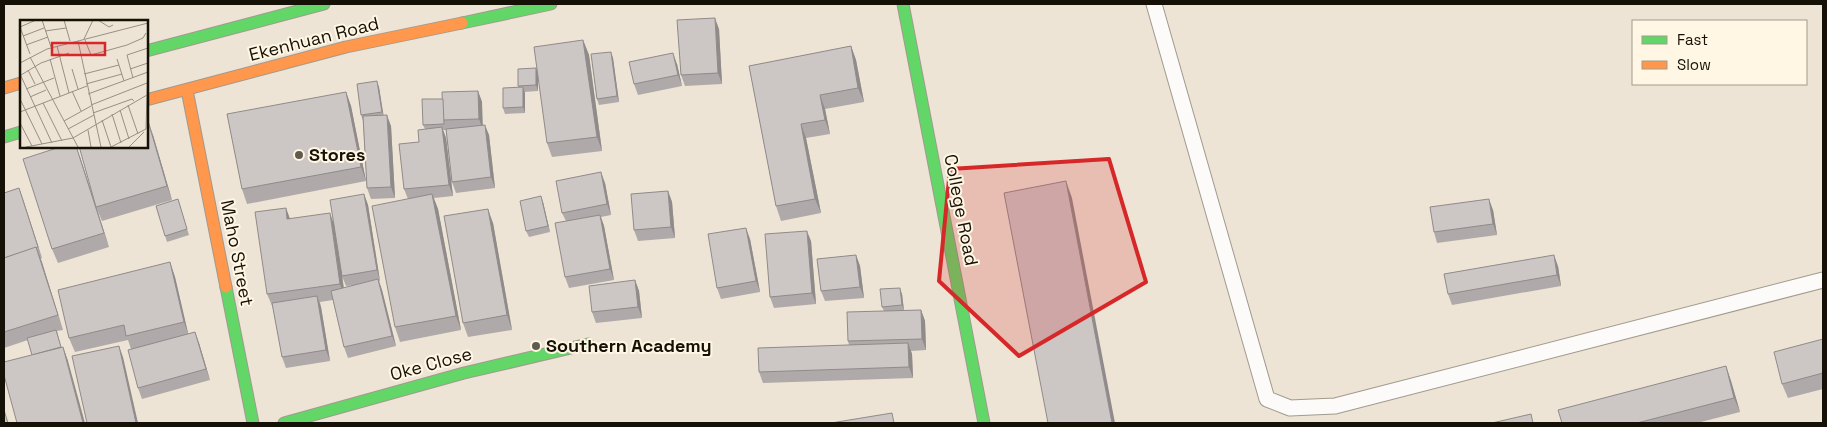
<svg xmlns="http://www.w3.org/2000/svg" width="1827" height="427" viewBox="0 0 1827 427" font-family="'Space Grotesk',sans-serif">
<style>
.lines{fill:none;stroke-linecap:round;stroke-linejoin:round}
.lane-casing{stroke:#a19a8e;stroke-width:17}
.fast-casing{stroke:#a19a8e;stroke-width:13}
.slow-casing{stroke:#a19a8e;stroke-width:13}
.lane{stroke:#fcfbf9;stroke-width:15}
.fast{stroke:#63d668;stroke-width:11}
.slow{stroke:#ff974d;stroke-width:11}
.wall{fill:#afaaa9;fill-rule:evenodd}
.shaded-wall{fill:#8f8b8a}
.building{fill:#ccc6c5;stroke:#8f8b8a}
.marked{fill:#d62828;fill-opacity:0.2;stroke:#d62828;stroke-width:4;stroke-linejoin:round}
.poi-dot{fill:#615b4f;stroke:#fff6e4;stroke-width:2}
.labels{text-anchor:middle;stroke-width:4;stroke-linejoin:round;paint-order:stroke}
.street-label{font-size:18px;fill:#161107;stroke:#fff6e4}
.poi-label{font-size:18px;font-weight:bold;fill:#161107;stroke:#fff6e4;text-anchor:start}
.inset-road{fill:none;stroke:#979083;stroke-width:1}
.view{fill:#d62828;fill-opacity:0.15;stroke:#d62828;stroke-width:2.5}
.inset-edge{fill:none;stroke:#161107;stroke-width:2.5}
</style>
<rect width="100%" height="100%" fill="#ede4d5"/>
<g class="lines">
<g class="lane-casing">
<polyline id="lane" points="1154,4 1267,399 1290,408 1335,406 1823,280"/>
</g>
<g class="fast-casing">
<g id="fast">
<polyline points="903,4 984,423"/>
<polyline points="462,23 551,4"/>
<polyline points="146,51 324,4"/>
<polyline points="4,137 21,132"/>
<polyline points="226,287 253,423"/>
<polyline points="284,423 464,373 588,344"/>
</g>
</g>
<g class="slow-casing">
<g id="slow">
<polyline points="4,88 21,83"/>
<polyline points="187,90 226,287"/>
<polyline points="146,100 346,47 462,23"/>
</g>
</g>
<use href="#lane" class="lane"/>
<use href="#fast" class="fast"/>
<use href="#slow" class="slow"/>
</g>
<g class="wall">
<polygon points="719,29 722,84 685,86 681,75"/>
<polygon points="583,40 589,55 602,151 552,157 547,143"/>
<polygon points="851,46 856,60 864,102 825,109 830,134 806,138 821,213 781,221 776,206 749,66"/>
<polygon points="613,58 619,102 599,105 597,99"/>
<polygon points="677,64 682,86 638,95 634,84"/>
<polygon points="536,68 538,74 538,91 524,92 525,113 505,114 503,108 519,88 518,86"/>
<polygon points="379,87 383,115 391,126 395,198 371,199 367,188 363,121 361,115"/>
<polygon points="478,91 482,102 482,125 489,135 495,188 456,193 452,182 446,130 443,130 446,138 453,196 434,198 438,209 461,330 400,342 395,327 408,199 404,189 419,142 425,129 423,125 443,99"/>
<polygon points="346,92 351,106 366,181 247,204 242,189"/>
<polygon points="153,135 172,200 102,221 96,207"/>
<polygon points="80,157 109,247 58,263 52,249"/>
<polygon points="605,183 611,215 601,217 604,226 614,280 569,288 565,277 566,221 562,213"/>
<polygon points="19,188 42,258 40,259 63,330 57,331 61,347 63,347 68,361 32,355 28,340 4,348 4,193"/>
<polygon points="668,191 672,202 675,238 638,241 634,230"/>
<path d="M364,194l4,11 12,76h-1l3,9 14,56 -48,12 -4,-11 -11,-47 -13,2 1,5 9,54 -44,7 -4,-11 -9,-49 -6,-14 19,-86 4,11 44,6zM340,260l2,16 4,10 10,-1 -12,3z"/>
<polygon points="178,199 189,235 167,242 156,206"/>
<polygon points="543,202 550,232 529,237 526,231"/>
<polygon points="1493,210 1497,235 1437,243 1434,232"/>
<polygon points="493,223 512,330 468,337 463,323"/>
<polygon points="750,239 760,292 721,299 717,288"/>
<polygon points="811,241 816,304 774,308 770,297"/>
<polygon points="856,255 860,266 864,298 825,301 821,291"/>
<polygon points="170,262 175,277 188,334 195,332 199,343 210,380 142,399 138,388 131,349 128,340 75,352 69,338"/>
<polygon points="1558,266 1561,286 1452,305 1448,294"/>
<polygon points="635,280 639,291 642,318 596,323 592,312"/>
<polygon points="902,294 904,311 921,310 925,321 926,350 911,351 912,354 913,378 763,383 759,372 849,345 848,341 884,311 882,307"/>
<polygon points="1823,339 1823,389 1788,398 1782,384"/>
<polygon points="1726,366 1731,381 1740,412 1697,423 1562,423"/>
</g>
<g class="shaded-wall">
<polygon points="715,18 719,29 722,84 718,73"/>
<polygon points="583,40 589,55 602,151 597,137"/>
<polygon points="851,46 856,60 864,102 858,88"/>
<polygon points="611,52 613,58 619,102 617,96"/>
<polygon points="673,53 677,64 682,86 678,75"/>
<polygon points="536,68 538,74 538,91 536,85"/>
<polygon points="377,81 379,87 384,118 382,112"/>
<polygon points="523,87 525,93 525,113 523,107"/>
<polygon points="478,91 482,102 483,130 479,119"/>
<polygon points="346,92 351,106 366,181 361,167"/>
<polygon points="820,95 825,109 830,134 825,120"/>
<polygon points="387,115 391,126 395,198 391,187"/>
<polygon points="148,121 153,135 172,200 167,186"/>
<polygon points="801,124 806,138 821,213 815,199"/>
<polygon points="485,125 489,135 495,188 491,177"/>
<polygon points="442,127 446,138 453,196 449,185"/>
<polygon points="76,146 80,157 109,247 104,233"/>
<polygon points="601,172 605,183 611,215 607,204"/>
<polygon points="1066,181 1072,198 1115,423 1112,423"/>
<polygon points="19,188 23,199 42,258 38,247"/>
<polygon points="668,191 672,202 675,238 671,227"/>
<polygon points="364,194 368,205 380,281 377,270"/>
<polygon points="432,194 438,209 461,330 456,316"/>
<polygon points="541,196 543,202 550,232 548,226"/>
<polygon points="1489,199 1493,210 1497,235 1493,224"/>
<polygon points="286,208 291,222 287,219"/>
<polygon points="488,209 493,223 512,330 507,315"/>
<polygon points="330,213 335,227 345,298 340,284"/>
<polygon points="600,215 604,226 614,280 610,269"/>
<polygon points="746,228 750,239 760,292 756,281"/>
<polygon points="807,231 811,241 816,304 812,293"/>
<polygon points="36,247 42,262 63,330 58,315"/>
<polygon points="856,255 860,266 864,298 860,287"/>
<polygon points="1554,255 1558,266 1561,286 1557,275"/>
<polygon points="170,262 175,277 189,337 184,322"/>
<polygon points="378,279 382,290 396,346 392,336"/>
<polygon points="635,280 639,291 642,318 638,307"/>
<polygon points="900,288 902,294 904,311 902,305"/>
<polygon points="317,296 321,307 330,361 326,350"/>
<polygon points="921,310 925,321 926,350 922,339"/>
<polygon points="195,332 199,343 210,380 206,369"/>
<polygon points="908,343 912,354 913,378 909,367"/>
<polygon points="119,346 123,357 138,423 136,423"/>
<polygon points="63,347 68,361 85,423 83,423"/>
<polygon points="1726,366 1731,381 1740,412 1734,398"/>
</g>
<g class="building">
<polygon points="715,18 718,73 681,75 677,20"/>
<polygon points="583,40 597,137 547,143 534,47"/>
<polygon points="851,46 858,88 820,95 825,120 801,124 815,199 776,206 749,66"/>
<polygon points="611,52 617,96 597,99 591,54"/>
<polygon points="673,53 678,75 634,84 629,62"/>
<polygon points="536,68 536,85 518,86 518,69"/>
<polygon points="377,81 382,112 361,115 357,84"/>
<polygon points="523,87 523,107 503,108 503,88"/>
<polygon points="478,91 479,119 443,120 442,92"/>
<polygon points="346,92 361,167 242,189 227,114"/>
<polygon points="422,99 443,99 444,124 423,125"/>
<polygon points="387,115 391,187 367,188 363,116"/>
<polygon points="146,121 148,121 167,186 96,207 79,146 146,146"/>
<polygon points="485,125 491,177 452,182 446,129"/>
<polygon points="442,127 449,185 404,189 399,144 419,142 418,130"/>
<polygon points="63,146 76,146 104,233 52,249 23,159"/>
<polygon points="601,172 607,204 562,213 556,181"/>
<polygon points="1066,181 1112,423 1048,423 1004,193"/>
<polygon points="19,188 38,247 4,258 4,193"/>
<polygon points="668,191 671,227 634,230 631,194"/>
<polygon points="364,194 377,270 342,276 330,200"/>
<polygon points="432,194 456,316 395,327 372,206"/>
<polygon points="541,196 548,226 526,231 520,201"/>
<polygon points="178,199 187,229 165,236 156,206"/>
<polygon points="1489,199 1493,224 1434,232 1430,207"/>
<polygon points="286,208 287,219 330,213 340,284 267,294 255,212"/>
<polygon points="488,209 507,315 463,323 444,216"/>
<polygon points="600,215 610,269 565,277 555,223"/>
<polygon points="746,228 756,281 717,288 708,234"/>
<polygon points="807,231 812,293 770,297 765,234"/>
<polygon points="36,247 58,315 4,332 4,258"/>
<polygon points="856,255 860,287 821,291 817,259"/>
<polygon points="1554,255 1557,275 1448,294 1444,274"/>
<polygon points="170,262 184,322 126,336 124,325 69,338 58,290"/>
<polygon points="378,279 392,336 344,347 331,291"/>
<polygon points="635,280 638,307 592,312 589,286"/>
<polygon points="900,288 902,305 882,307 880,289"/>
<polygon points="317,296 326,350 282,357 272,303"/>
<polygon points="921,310 922,339 848,341 847,312"/>
<polygon points="56,330 61,347 32,355 27,338"/>
<polygon points="195,332 206,369 138,388 128,350"/>
<polygon points="1823,339 1823,373 1782,384 1774,352"/>
<polygon points="908,343 909,367 759,372 758,348"/>
<polygon points="119,346 136,423 87,423 72,356"/>
<polygon points="63,347 83,423 17,423 4,375 4,362"/>
<polygon points="1726,366 1734,398 1637,423 1562,423 1558,410"/>
<polygon points="4,410 8,423 4,423"/>
<polygon points="892,413 894,423 831,423"/>
<polygon points="1531,414 1533,423 1492,423"/>
</g>
<path class="marked" d="M1109,159l37,123 -127,74 -80,-75 11,-112z"/>
<g class="poi-dot">
<circle cx="299" cy="155" r="5"/>
<circle cx="536" cy="346" r="5"/>
</g>
<g class="labels">
<g class="street-label">
<text transform="translate(314 39) rotate(-14)" y="6">Ekenhuan Road</text>
<text transform="translate(961 210) rotate(79)" y="6">College Road</text>
<text transform="translate(237 253) rotate(79)" y="6">Maho Street</text>
<text transform="translate(431 364) rotate(-15)" y="6">Oke Close</text>
</g>
<g class="poi-label">
<text x="309" y="161">Stores</text>
<text x="546" y="352">Southern Academy</text>
</g>
</g>
<g transform="translate(20 20)">
<rect width="128" height="128" fill="#ede4d5"/>
<path class="inset-road" d="M22,0l9,27M44,0l6,21M78,0l11,7 4,-2M25,11l21,-3M3,16l21,-8M64,19l9,-19M65,20l6,15 36,-10 16,-7 3,-5M58,21l23,106M6,25l22,-8M37,26l12,47M10,34l-10,-27 16,-7M10,37l48,90M30,39l10,37M97,39l7,22M0,43l27,-14 101,-26M52,49l6,20M110,49l18,-6M8,50l7,14M0,54l32,69M64,54l35,-9M1,55l20,-12 28,-10M113,58l-6,-23 21,-7M66,64l36,-10M6,69l28,-11M52,71l9,20M68,74l60,-22M10,77l16,-7M0,79l22,45M23,83l19,38M71,85l56,-22M108,85l10,29M100,90l9,29M0,92l67,-26M73,93l39,-14 2,2M92,94l9,29M82,100l9,27M44,101l27,-15M0,103l12,23M48,109l26,-14M126,109l2,-66M68,110l3,17M6,127l47,-9 74,-43M91,127l35,-18M109,127l15,-15"/>
<path class="view" d="M32,23h53v12h-53z"/>
<rect width="128" height="128" class="inset-edge"/>
</g>
<rect width="1827" height="427" fill="none" stroke="#161107" stroke-width="10"/>
<rect x="1632" y="20" width="175" height="65" fill="#fff6e4" stroke="#a29a8c"/>
<rect x="1642" y="36" width="25" height="8" fill="#63d668" stroke="#a29a8c"/>
<text x="1677" y="45" font-size="15" fill="#161107">Fast</text>
<rect x="1642" y="61" width="25" height="8" fill="#ff974d" stroke="#a29a8c"/>
<text x="1677" y="70" font-size="15" fill="#161107">Slow</text>
</svg>
